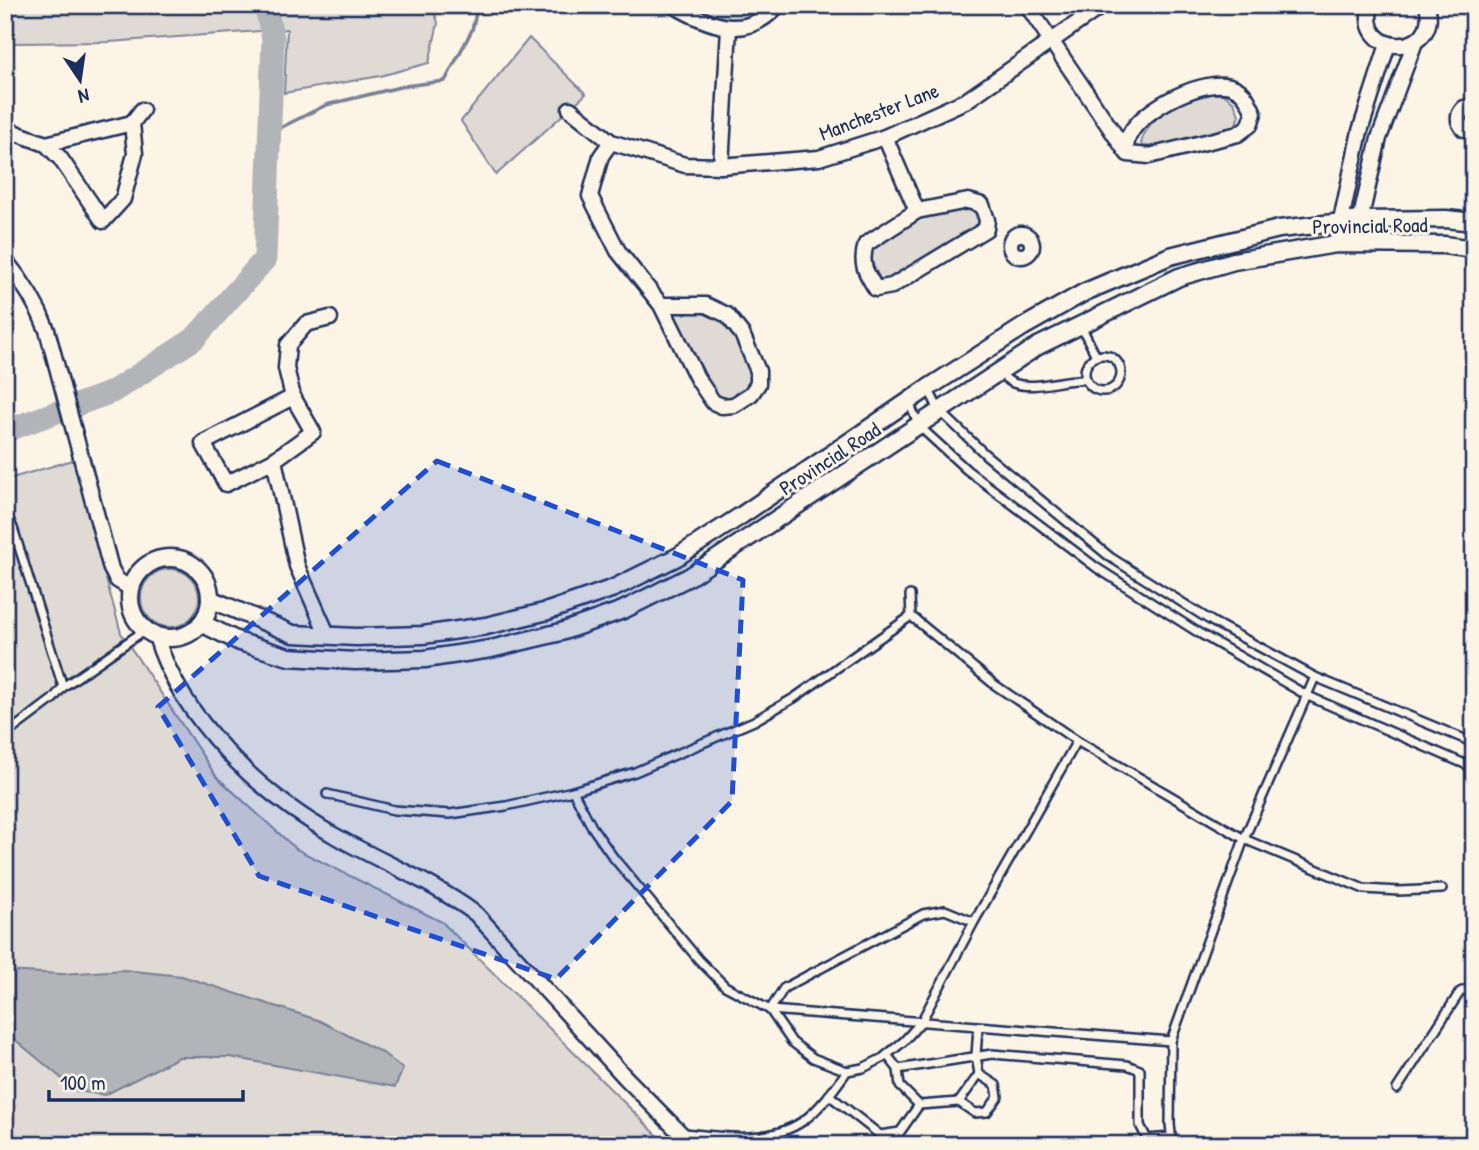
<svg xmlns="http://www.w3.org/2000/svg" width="1479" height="1150" viewBox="0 0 1479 1150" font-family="'Patrick Hand',sans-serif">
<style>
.green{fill:#dfdbd4;stroke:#7d8599;stroke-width:2}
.water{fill:#b2b4b8;stroke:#767f94;stroke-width:2}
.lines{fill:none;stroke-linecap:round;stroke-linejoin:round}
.stream{stroke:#767f94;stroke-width:3.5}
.river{stroke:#b2b4b8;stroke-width:23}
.service-casing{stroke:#1b2f5e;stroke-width:12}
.minor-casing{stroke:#1b2f5e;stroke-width:19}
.tertiary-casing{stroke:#1b2f5e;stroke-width:21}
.service{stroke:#fcf5e5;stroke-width:7}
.minor{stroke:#fcf5e5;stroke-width:14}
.tertiary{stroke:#fcf5e5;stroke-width:16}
.marked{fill:#1d4ed8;fill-opacity:0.2;stroke:#1d4ed8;stroke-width:5;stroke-dasharray:14 9;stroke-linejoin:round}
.labels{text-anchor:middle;stroke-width:6;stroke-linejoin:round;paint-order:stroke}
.street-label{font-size:21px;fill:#1b2f5e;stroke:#fcf5e5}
</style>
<rect width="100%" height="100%" fill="#fcf5e5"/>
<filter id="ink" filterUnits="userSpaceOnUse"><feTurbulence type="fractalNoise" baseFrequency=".0143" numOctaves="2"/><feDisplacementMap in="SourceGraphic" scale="14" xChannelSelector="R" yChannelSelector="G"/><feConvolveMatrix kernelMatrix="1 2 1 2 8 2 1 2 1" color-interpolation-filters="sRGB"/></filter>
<g filter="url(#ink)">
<g class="green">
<polygon points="5,5 432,5 438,23 429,63 380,76 284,93 287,29 109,42 14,43 5,38"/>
<polygon points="682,5 770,5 761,14 728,24"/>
<polygon points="529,38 586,94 496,175 461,121"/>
<path d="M1204,94h19l11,8 5,13 -3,9 -9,6 -68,17 -16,-1 -2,-3c8,-28 37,-41 63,-49z"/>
<path d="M962,206l12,4 5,13 -1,8 -82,49 -14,2c-9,-14 -13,-22 -8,-38l44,-29z"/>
<polygon points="661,305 727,315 758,384 734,405 713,402"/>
<polygon points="73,460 121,633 216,776 296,849 442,922 667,1145 5,1145 5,480"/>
<circle cx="170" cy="598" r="29"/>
</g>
<polygon class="water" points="124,970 182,976 318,1020 383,1053 403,1069 395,1087 230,1057 179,1057 105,1095 77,1091 13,1038 5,1028 5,971 62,974"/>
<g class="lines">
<polyline class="stream" points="268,134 326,105 404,86 445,81 472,30 478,5"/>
<polyline class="river" points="5,431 112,392 194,339 265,259 273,38 265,5"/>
<g class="service-casing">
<g id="service">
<polyline points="1080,324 1096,356"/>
<circle cx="1103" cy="373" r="18"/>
<path d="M999,373c4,3 9,8 14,10 22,8 50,-5 73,-3"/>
<polyline points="928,388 939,410 986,455 1110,557 1213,622 1315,677 1474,743"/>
<polyline points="909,402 919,426 967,470 1097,568 1199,633 1308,696 1474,768"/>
<polyline points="5,518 9,520 13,528 63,687 145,630"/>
<polyline points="910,595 911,616"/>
<polyline points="5,735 53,699 63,687"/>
<polyline points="573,791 592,827 613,857 699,960 725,986 770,1010 1171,1041"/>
<polyline points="327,794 394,810 450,814 506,806 573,791 635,772 754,721 794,698 911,616 995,685 1077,741 1244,839 1364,889 1399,891 1442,889"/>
<polyline points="974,922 945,910 923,914 784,988 770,1010 792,1042 813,1058 847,1071 863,1068 883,1058 904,1041 921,1022 974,922 1077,741"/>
<polyline points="887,1055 898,1069 900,1086 919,1105 959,1102 979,1074 976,1056 978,1027"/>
<polyline points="898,1069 992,1054 1127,1065 1140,1070 1140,1125 1147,1139 1171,1137"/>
<polyline points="1397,1089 1460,992 1474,986"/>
<polyline points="829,1095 880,1135 900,1132 919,1105"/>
<polyline points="959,1102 975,1113 987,1112 998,1097 996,1085 979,1074"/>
<path d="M684,1133c38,4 86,11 119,-12 18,-13 31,-32 44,-50"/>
<polyline points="1172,1145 1170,1123 1171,1041 1244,839 1315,677"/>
</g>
</g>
<g class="minor-casing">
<g id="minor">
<path d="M673,5c37,21 73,37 105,0"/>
<path d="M1027,5l98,145 3,4 21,2 89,-22 12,-9 4,-12c-5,-10 -8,-20 -19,-25 -27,-14 -93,21 -105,46 -3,4 -3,11 -5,16"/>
<path d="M1371,5c-16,53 71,54 56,0"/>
<path d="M1474,106l-10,2c-7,7 -7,14 0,21l10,2"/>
<polyline points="570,109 611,142 685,165 721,166 819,158 885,137 967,100 1103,5"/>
<polyline points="132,123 142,110"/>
<polyline points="5,129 46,144 60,158 103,221 123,199 135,154 132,123 46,144"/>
<polyline points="885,137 917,211"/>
<polyline points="611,142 601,156 590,196 618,251 661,305 697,378 713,402 722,406 734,405 751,394 758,384 758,371 742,334 727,315 706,305 661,305"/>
<polyline points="721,166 729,28"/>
<path d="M968,201l14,4 5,15 -1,9 -94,57 -16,3c-11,-17 -16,-26 -10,-45l51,-33z"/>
<circle cx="1021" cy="245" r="11"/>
<polyline points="1355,243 1379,138 1415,42"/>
<polyline points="1336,244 1360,131 1388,44"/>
<path d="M5,260c18,22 32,44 42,70l64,239 6,11 13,8"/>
<polygon points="293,397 313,432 274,460 226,484 203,443"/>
<polyline points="293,397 286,368 288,345 306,324 330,318"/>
<polyline points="274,460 297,566 328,636"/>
<path d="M156,636c25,84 105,159 181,201 46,26 96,45 139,77l149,163 67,68"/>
</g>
</g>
<g class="tertiary-casing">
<g id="tertiary">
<circle cx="170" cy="598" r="40"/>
<polyline points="210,599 293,634 356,637 423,635 486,626 548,611 614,588 677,557 742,515 928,388 1023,327 1085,292 1170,256 1279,229 1361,220 1446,219 1474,222"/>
<polyline points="201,623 240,642 289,657 355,661 425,659 491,649 561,632 623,610 689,577 1038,346 1179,277 1234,261 1336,244 1444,245 1474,249"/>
</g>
</g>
<use href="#service" class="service"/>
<use href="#minor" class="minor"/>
<use href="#tertiary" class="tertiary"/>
</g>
</g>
<path class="marked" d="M437,461l306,119 -11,221 -176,178 -297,-103 -101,-169z"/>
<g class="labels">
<g class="street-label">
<text transform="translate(879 112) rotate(-21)" y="7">Manchester Lane</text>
<text transform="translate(1370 226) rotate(-1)" y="7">Provincial Road</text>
<text transform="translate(830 459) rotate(-33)" y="7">Provincial Road</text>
</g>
</g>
<rect width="1479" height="1150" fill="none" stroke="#fcf5e5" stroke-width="28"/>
<rect x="14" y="14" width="1451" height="1122" fill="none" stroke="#1b2f5e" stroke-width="2.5" filter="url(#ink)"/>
<g transform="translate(80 80) rotate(167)" stroke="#fcf5e5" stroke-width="5" paint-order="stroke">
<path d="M0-5L12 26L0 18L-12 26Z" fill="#1b2f5e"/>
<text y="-10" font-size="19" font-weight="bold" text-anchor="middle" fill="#1b2f5e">N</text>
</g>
<path d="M49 1090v10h194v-10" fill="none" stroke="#1b2f5e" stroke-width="3.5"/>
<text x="60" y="1090" font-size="21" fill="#1b2f5e" stroke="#fcf5e5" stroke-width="5" paint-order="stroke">100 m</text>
</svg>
